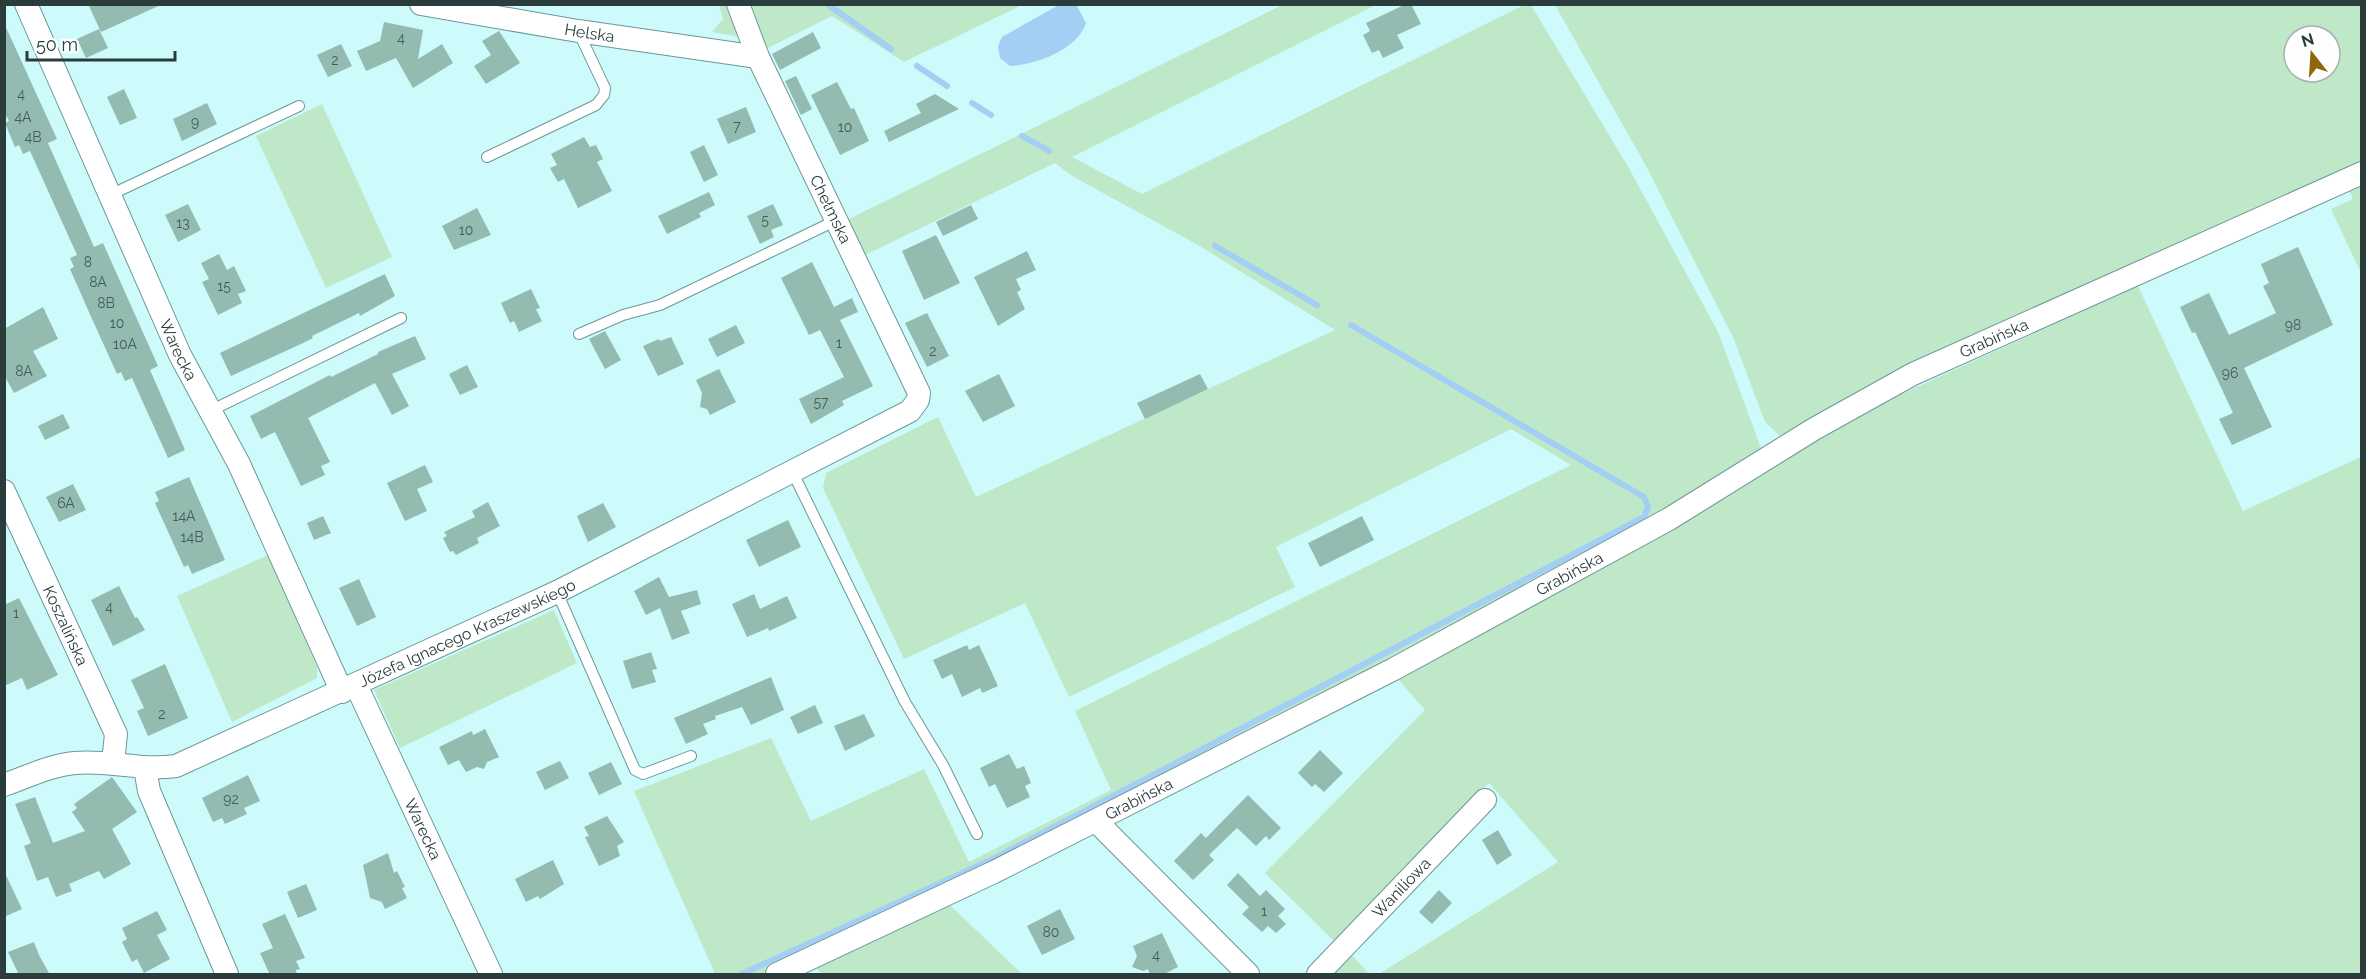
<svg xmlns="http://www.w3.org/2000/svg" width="2366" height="979" viewBox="0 0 2366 979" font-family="Raleway,sans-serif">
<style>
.green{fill:#bee8c8;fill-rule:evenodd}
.water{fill:#a3cff4}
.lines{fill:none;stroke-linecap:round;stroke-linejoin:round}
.stream{stroke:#a3cff4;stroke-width:6}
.building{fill:#93bbaf}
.lane-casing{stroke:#6d9799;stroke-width:12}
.street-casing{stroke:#6d9799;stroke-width:24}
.lane{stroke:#fff;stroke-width:10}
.street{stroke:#fff;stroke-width:22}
.labels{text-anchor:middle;stroke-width:6;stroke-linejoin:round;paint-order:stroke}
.number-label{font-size:14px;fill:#445c59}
.street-label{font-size:16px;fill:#2a3c3c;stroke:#fefefe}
</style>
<rect width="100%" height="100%" fill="#cdfbfc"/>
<g class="green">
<polygon points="719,5 730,5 745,38 712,32 723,19"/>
<polygon points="746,5 1022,5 904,62 832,16 766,49"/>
<polygon points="1282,5 1376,5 1072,157 1142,194 1524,5 1531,5 1630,170 1718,332 1761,448 1658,515 1647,526 986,872 763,974 715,974 634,791 771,738 811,821 924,769 969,862 1111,790 1075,711 1571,465 1511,429 1276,547 1295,587 1069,697 1025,603 904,659 823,488 826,473 938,417 976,497 1335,330 1198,245 1072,176 1055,163 861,257 845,221"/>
<path d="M1555,5h806v157l-470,215 -111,59 -15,-14 -32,-85 -87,-171zM2294,36h36v36h-36z"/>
<polygon points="322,104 392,257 326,288 256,136"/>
<polygon points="2361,184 2361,273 2331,209 2353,199 2349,190"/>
<polygon points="2138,286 2243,511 2361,457 2361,974 1379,974 1558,862 1489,783 1335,942 1265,873 1425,710 1397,678 1644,542 1882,403"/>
<polygon points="268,555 317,667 317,678 232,722 177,596"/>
<polygon points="554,610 577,663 400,748 374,690"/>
<polygon points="949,904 1022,974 823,974 813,966"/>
<polygon points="1350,953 1369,974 1329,974"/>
</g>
<path class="water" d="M1076,4l10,19c-8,26 -50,42 -76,43l-10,-8 -2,-12 4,-9 55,-31z"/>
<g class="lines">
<g class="stream">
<polyline points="827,4 891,49"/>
<polyline points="917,66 947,86"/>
<polyline points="972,103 991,115"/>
<polyline points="1022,136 1049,151"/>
<polyline points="1215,246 1317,305"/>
<polyline points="742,974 995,858 1644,517 1648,507 1644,497 1351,325"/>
</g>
</g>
<g class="building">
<polygon points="88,4 163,4 101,32"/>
<polygon points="1406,4 1411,4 1421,24 1397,35 1404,48 1383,58 1379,50 1372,53 1363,35 1370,31 1366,23"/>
<polygon points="384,22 423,30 418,59 442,44 453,63 413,88 396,58 366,71 357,51 380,41"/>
<polygon points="4,23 57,139 48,143 94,247 103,243 158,366 150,370 185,450 168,458 132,378 125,381 121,372 117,374 88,310 70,269 74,267 70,258 77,255 30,151 23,154 19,145 15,147 5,123 9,121 4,112"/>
<polygon points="99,29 108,48 86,58 77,39"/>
<polygon points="499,31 520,63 486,84 474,66 491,55 482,41"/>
<polygon points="813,32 821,48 780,70 772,54"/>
<polygon points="341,44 352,66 328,77 317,55"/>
<polygon points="796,76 812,109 801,115 785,81"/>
<polygon points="837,82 851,109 854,108 869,141 840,155 811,95"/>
<polygon points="124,89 137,118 120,125 107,97"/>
<polygon points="935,94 959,109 889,142 884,131 921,113 916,104"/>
<polygon points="207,103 217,124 182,141 173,119"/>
<polygon points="746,107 756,132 728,144 717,119"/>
<polygon points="584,137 590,147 596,145 603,159 597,162 612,191 578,208 564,179 558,182 550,168 557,165 551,154"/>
<polygon points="704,145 718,175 704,182 690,152"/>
<polygon points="709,192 715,205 699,213 701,217 667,234 658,216"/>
<polygon points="188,204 201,230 178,242 165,215"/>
<polygon points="773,204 783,225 771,230 774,237 760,244 747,216"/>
<polygon points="971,205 978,219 943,236 936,222"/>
<polygon points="477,208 491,235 454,250 442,226"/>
<polygon points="936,235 960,283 924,300 902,251"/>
<polygon points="2298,247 2333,325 2244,368 2272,427 2232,445 2219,419 2233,413 2195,332 2192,333 2180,307 2209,293 2229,335 2276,313 2263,286 2269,283 2261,264"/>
<polygon points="1027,251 1036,270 1016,279 1021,290 1017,292 1025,309 998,326 974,277"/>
<polygon points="219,254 227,270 234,266 246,291 238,294 242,303 218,315 202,282 209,279 201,263"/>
<polygon points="812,262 834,307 852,298 858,312 840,320 873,386 842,401 844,405 811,424 799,399 844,377 820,330 809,335 781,278"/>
<polygon points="385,274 395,296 360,316 359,313 312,336 313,338 301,344 231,376 220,353"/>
<polygon points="531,289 540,308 536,309 542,321 519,332 514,321 510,323 501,303"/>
<polygon points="43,307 58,339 33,351 47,376 14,393 4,375 4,329"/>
<polygon points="927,313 949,356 927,367 905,323"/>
<polygon points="736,325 745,343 717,357 708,339"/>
<polygon points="605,331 621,360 605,369 589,339"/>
<polygon points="415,336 426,359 392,374 409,406 392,415 375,383 308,418 330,462 321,466 325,475 301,486 275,432 261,439 250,416 330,375 331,377 378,354 378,352"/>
<polygon points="671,337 684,364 658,376 643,346 659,339 660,341"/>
<polygon points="467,365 478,387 460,395 449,374"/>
<polygon points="719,369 736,402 710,415 707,409 700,407 702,393 696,380"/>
<polygon points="999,374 1015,406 983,422 965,391"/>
<polygon points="1200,374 1208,389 1145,419 1137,403"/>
<polygon points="63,414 70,428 45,440 38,426"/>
<polygon points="425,465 433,482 417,489 427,511 405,521 387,483"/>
<polygon points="189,477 225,560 192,574 188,565 184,567 155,503 159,501 155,492"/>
<polygon points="73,484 86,510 59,522 46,497"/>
<polygon points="488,502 500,526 477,538 479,543 456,555 453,551 450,552 443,538 447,536 444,532 475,517 472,511"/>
<polygon points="603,503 616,527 588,542 577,516"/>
<polygon points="323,516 331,533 314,540 307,523"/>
<polygon points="1362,516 1374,540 1320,567 1308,543"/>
<polygon points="788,520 801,547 759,567 746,540"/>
<polygon points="659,577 669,597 697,590 701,604 681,611 690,633 672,640 660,608 646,615 634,591"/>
<polygon points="359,579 376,617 357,626 339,588"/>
<polygon points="119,586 135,618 137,617 145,630 113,646 91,600"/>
<polygon points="754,594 760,609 787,596 797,618 769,631 768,628 747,637 732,604"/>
<polygon points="19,598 58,675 27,690 22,678 4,686 4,605"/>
<polygon points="967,645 969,650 979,645 998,686 982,693 980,688 962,697 952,674 942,679 933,660"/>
<polygon points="651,652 657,669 652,670 656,682 632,689 623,661"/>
<polygon points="165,664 188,718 148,736 137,711 144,708 131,680"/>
<polygon points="771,677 784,710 751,725 742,707 715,716 716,719 703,724 708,734 686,744 674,718"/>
<polygon points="815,705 823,723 798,734 790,717"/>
<polygon points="864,714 875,736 845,751 834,726"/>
<polygon points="485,729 499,757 487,762 484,769 477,767 466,772 459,760 448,765 439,747 472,731 473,735"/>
<polygon points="1320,750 1343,773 1324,792 1315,784 1312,787 1298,773"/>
<polygon points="1009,754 1017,769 1024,766 1031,783 1025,786 1030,797 1007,808 995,784 989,787 980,768"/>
<polygon points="560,761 569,778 545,790 536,772"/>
<polygon points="611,762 622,784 599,795 588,773"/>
<polygon points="248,775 260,801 244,808 247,814 225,824 222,818 213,822 202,798"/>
<polygon points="112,777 137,812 112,829 131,864 104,879 99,871 69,884 72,891 56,897 48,877 37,881 24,846 31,843 15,804 35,797 53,843 85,831 72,812 77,808 74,804"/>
<polygon points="1248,795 1281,828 1269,840 1266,836 1256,846 1237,828 1209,855 1214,860 1193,880 1174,861 1201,833 1206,838"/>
<polygon points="607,816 624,842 617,846 620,856 599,866 585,837 589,836 584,827"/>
<polygon points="1498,830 1512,855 1497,865 1482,840"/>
<polygon points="388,853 394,873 397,871 405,887 402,888 407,898 385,909 382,902 370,898 363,865"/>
<polygon points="553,860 564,884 540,899 538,896 526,902 515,879"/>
<polygon points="4,871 22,909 4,917"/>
<polygon points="1238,873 1260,896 1266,890 1285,909 1278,916 1286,924 1276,933 1268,926 1262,932 1242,914 1249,907 1227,885"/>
<polygon points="306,884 317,910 298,918 287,892"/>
<polygon points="1439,890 1452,903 1432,924 1419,912"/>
<polygon points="1060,909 1075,939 1042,955 1027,926"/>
<polygon points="157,911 167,930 157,935 170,959 144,973 137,959 132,962 122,942 127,939 122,928"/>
<polygon points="285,914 305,958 296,961 300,969 296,970 297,975 270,975 260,953 273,948 262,924"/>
<polygon points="1162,933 1178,967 1162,975 1150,975 1148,969 1143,971 1132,967 1137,956 1133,946"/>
<polygon points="34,942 39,955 50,975 19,975 8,952"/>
</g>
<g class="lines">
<g class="lane-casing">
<g id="lane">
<polyline points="487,157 596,105 604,95 605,88 578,31"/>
<polyline points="110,195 299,106"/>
<polyline points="579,334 623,315 660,305 837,220"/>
<polyline points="210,411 401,318"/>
<polyline points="793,473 905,702 943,765 977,834"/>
<polyline points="557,592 635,770 643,774 691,756"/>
</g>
</g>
<g class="street-casing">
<g id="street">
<path id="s1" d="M26,4l154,351 59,109 103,228"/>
<path id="s2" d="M421,4l157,27 180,26"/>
<path id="s3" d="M4,491l112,243 -3,29"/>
<path id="s4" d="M356,685l135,289"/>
<polyline points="145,768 149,791 227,974"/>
<path id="s5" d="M4,785c23,-8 47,-20 71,-22 35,-3 66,8 101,3l381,-174 353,-181 8,-11 1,-7 -161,-336 -20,-53"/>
<polyline points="1096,821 1248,974"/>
<path id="s6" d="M777,974l217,-102 400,-203 275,-150 145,-90 99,-55 449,-201"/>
<path id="s7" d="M1318,974l167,-174"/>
</g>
</g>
<use href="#lane" class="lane"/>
<use href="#street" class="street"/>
</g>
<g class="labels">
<g class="number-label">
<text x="401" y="43">4</text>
<text x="335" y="65">2</text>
<text x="21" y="99">4</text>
<text x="23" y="122">4A</text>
<text x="195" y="127">9</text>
<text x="737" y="131">7</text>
<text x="845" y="132">10</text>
<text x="33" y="142">4B</text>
<text x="765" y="225">5</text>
<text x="183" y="228">13</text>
<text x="466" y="235">10</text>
<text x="88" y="267">8</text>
<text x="98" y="287">8A</text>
<text x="224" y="291">15</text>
<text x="106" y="308">8B</text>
<text x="117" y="328">10</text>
<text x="2293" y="330">98</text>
<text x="839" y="348">1</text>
<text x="125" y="349">10A</text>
<text x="933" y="356">2</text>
<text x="24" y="376">8A</text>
<text x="2230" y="378">96</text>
<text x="821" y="407">57</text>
<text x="66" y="508">6A</text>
<text x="184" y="521">14A</text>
<text x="192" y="542">14B</text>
<text x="109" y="612">4</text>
<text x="16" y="618">1</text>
<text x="162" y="719">2</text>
<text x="231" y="804">92</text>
<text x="1264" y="916">1</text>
<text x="1051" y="937">80</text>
<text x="1156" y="960">4</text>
</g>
<g class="street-label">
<text dy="6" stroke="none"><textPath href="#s2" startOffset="171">Helska</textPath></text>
<text transform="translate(831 209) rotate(64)" y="6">Chełmska</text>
<text dy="6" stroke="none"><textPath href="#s6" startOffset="1374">Grabińska</textPath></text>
<text dy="6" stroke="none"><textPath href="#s1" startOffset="378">Warecka</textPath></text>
<text dy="6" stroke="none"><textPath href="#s6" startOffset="888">Grabińska</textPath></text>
<text dy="6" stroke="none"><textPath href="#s3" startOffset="148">Koszalińska</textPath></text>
<text dy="6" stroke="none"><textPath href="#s5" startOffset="496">Józefa Ignacego Kraszewskiego</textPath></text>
<text dy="6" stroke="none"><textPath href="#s6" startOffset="402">Grabińska</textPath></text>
<text dy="6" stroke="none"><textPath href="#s4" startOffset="159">Warecka</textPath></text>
<text dy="6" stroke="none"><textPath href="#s7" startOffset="120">Waniliowa</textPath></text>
</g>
</g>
<rect width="2366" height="979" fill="none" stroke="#2a3c3c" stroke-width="12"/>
<g transform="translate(2312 54) rotate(343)"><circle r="28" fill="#fefefe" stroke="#a9b0b0" stroke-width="1.5"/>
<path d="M0-4.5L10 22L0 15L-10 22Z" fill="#8d6709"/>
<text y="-9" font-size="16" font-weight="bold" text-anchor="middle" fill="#2a3c3c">N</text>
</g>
<path d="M27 51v9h148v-9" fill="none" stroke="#2a3c3c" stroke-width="3"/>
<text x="36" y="51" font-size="18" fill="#2a3c3c" stroke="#fefefe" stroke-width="4.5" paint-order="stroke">50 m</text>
</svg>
